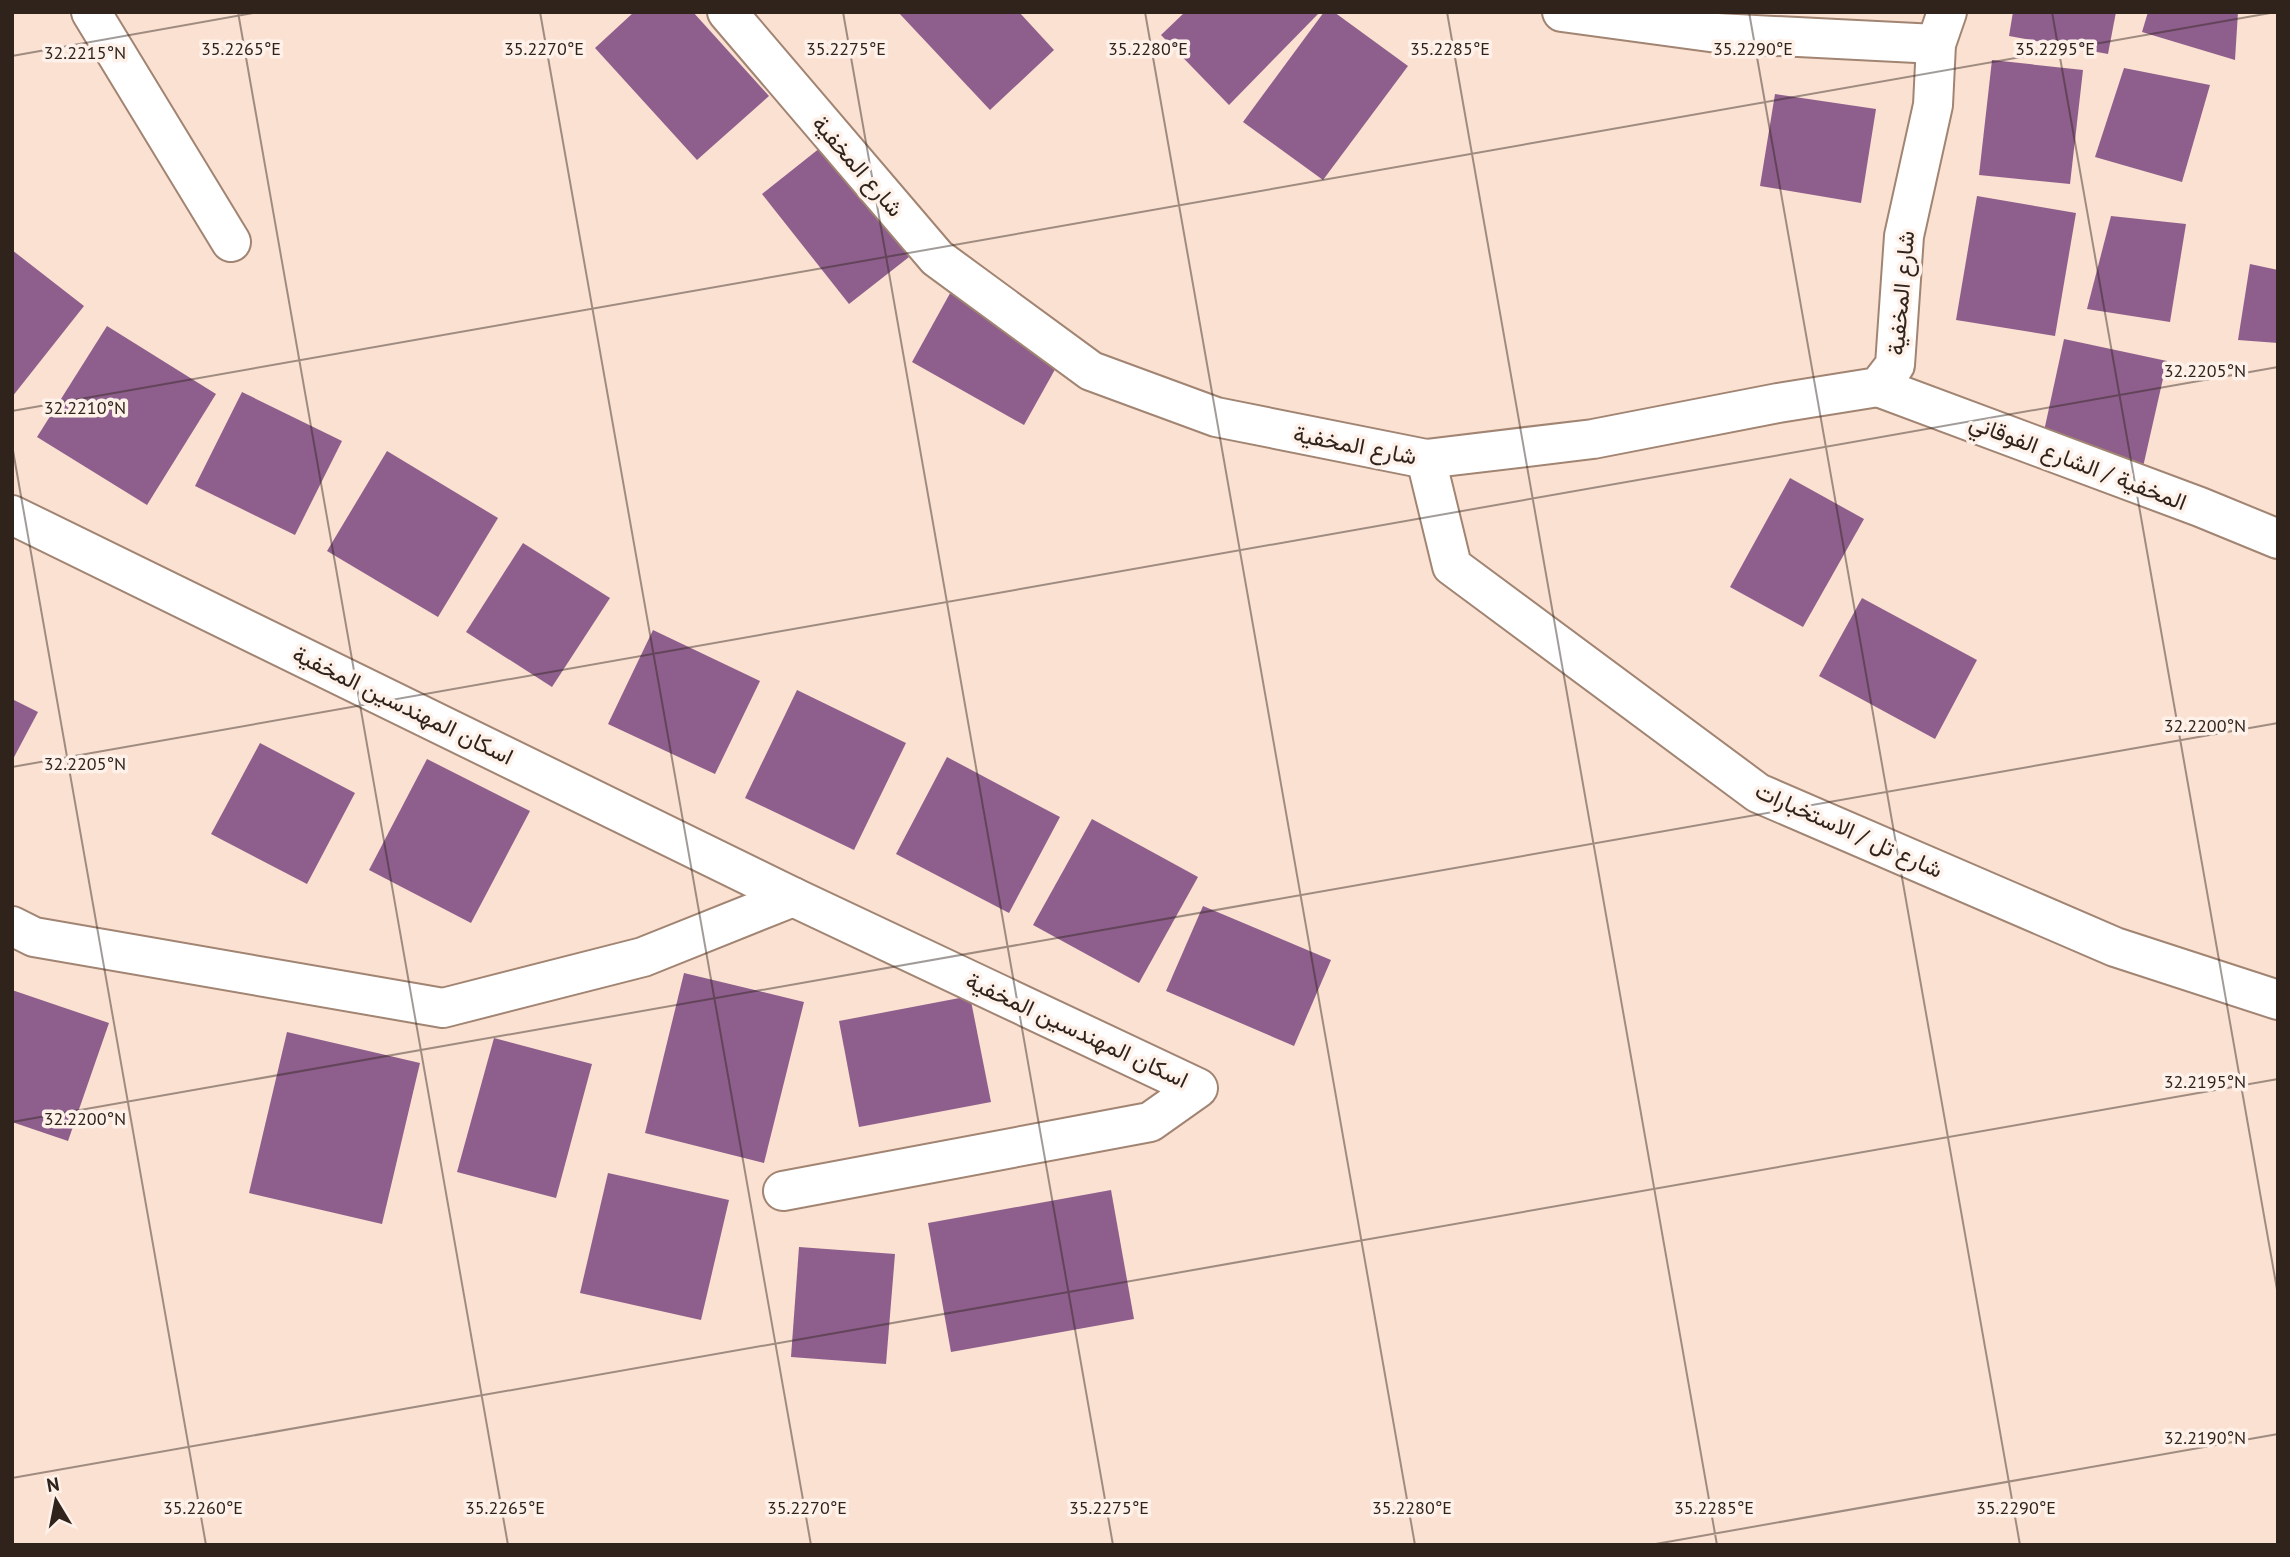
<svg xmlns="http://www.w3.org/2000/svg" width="2290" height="1557" viewBox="0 0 2290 1557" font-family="'PT Sans',Vazirmatn,sans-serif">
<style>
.building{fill:#8e5f8c}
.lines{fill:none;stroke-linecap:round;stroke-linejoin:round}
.minor-casing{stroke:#a18472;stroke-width:42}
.minor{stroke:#fff;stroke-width:38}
.ticks{fill:none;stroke:#2f231c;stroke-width:2;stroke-opacity:0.45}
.labels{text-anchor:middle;stroke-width:7;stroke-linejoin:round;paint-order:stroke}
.street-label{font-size:23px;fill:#2f231c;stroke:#fef1ea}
.ticks-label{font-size:18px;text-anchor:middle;fill:#2f231c;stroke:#fef1ea;stroke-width:7;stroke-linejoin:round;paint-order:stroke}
</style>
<rect width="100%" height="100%" fill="#fbe1d2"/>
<g class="building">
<polygon points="634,12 693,12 769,96 697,160 595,48"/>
<polygon points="898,12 1019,12 1054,50 990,110"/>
<polygon points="1185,12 1320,12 1229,105 1161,35"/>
<polygon points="1324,12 1334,12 1408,66 1323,180 1243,122"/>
<polygon points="2013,12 2116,12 2108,54 2009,36"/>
<polygon points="2148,12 2238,12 2235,60 2142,32"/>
<polygon points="1992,60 2083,70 2070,184 1979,175"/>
<polygon points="2124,68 2210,85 2182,182 2095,157"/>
<polygon points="1775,94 1876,109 1861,203 1760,186"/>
<polygon points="830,140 918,250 849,304 762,194"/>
<polygon points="1977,196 2076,213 2055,336 1956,320"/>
<polygon points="2111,216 2186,224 2170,322 2087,309"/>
<polygon points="12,250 84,306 12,397"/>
<polygon points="2250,264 2278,270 2278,343 2238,340"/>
<polygon points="959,277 1072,339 1024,425 912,362"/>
<polygon points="107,326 216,394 147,505 37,437"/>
<polygon points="2064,339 2167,361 2143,467 2041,445"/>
<polygon points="242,392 342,441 295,535 195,486"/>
<polygon points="387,451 498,518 438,617 327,551"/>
<polygon points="1790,478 1864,519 1803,627 1730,587"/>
<polygon points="523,543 610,598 552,687 466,632"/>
<polygon points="1862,598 1977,660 1935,739 1819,676"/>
<polygon points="653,630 760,681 715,774 608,724"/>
<polygon points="797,690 906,743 854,850 745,798"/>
<polygon points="12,699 38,712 12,761"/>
<polygon points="260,743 355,793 307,884 211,834"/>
<polygon points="947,757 1060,817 1009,913 896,854"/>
<polygon points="427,759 530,811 471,923 369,870"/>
<polygon points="1092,819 1198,877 1139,983 1033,925"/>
<polygon points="1203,906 1331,960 1294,1046 1166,991"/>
<polygon points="684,973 804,1002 764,1163 645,1133"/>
<polygon points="12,990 109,1023 68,1141 12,1122"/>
<polygon points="970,996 991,1102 859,1127 839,1021"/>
<polygon points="287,1032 420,1063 382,1224 249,1193"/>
<polygon points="494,1038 592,1064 556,1198 457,1172"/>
<polygon points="608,1173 729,1200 701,1320 580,1293"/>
<polygon points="1111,1190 1134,1319 951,1352 928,1223"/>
<polygon points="799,1247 895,1254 886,1364 791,1357"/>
</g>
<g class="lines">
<g class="minor-casing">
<g id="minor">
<polyline points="91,12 231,242"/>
<polyline points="727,12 937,258 1091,371 1216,417 1426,459 1593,439 1778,403 1878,387 1895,365 1904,236 1933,105 1936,44 1947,12"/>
<polyline points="1562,12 1717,33 1936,44"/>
<polyline points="1878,387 2200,507 2278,539"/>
<polyline points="1426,459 1452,566 1758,793 2115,947 2278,1000"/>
<polyline points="12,515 793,897 1198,1088 1150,1122 783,1191"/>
<polyline points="12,926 34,937 443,1008 643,957 793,897"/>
</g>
</g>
<use href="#minor" class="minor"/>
</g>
<path class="ticks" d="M238,12l270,1533M540,12l271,1533M843,12l270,1533M1145,12l270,1533M1447,12l270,1533M1749,12l271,1533M2052,12l226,1283M12,56l247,-44M12,411l2264,-399M12,445l194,1100M12,767l2266,-400M12,1122l2266,-399M12,1478l2266,-399M1650,1545l628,-111"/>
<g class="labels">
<g class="street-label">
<text transform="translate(858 166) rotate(49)" y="8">شارع المخفية</text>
<text transform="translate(1901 293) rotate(-85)" y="8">شارع المخفية</text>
<text transform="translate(1355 445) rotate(11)" y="8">شارع المخفية</text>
<text transform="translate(2078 462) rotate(21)" y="8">المخفية / الشارع الفوقاني</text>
<text transform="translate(403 705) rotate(26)" y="8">اسكان المهندسين المخفية</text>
<text transform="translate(1849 830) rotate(24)" y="8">شارع تل / الاستخبارات</text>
<text transform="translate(1077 1030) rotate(25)" y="8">اسكان المهندسين المخفية</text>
</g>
</g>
<g class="ticks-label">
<text x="241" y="55">35.2265°E</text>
<text x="544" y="55">35.2270°E</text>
<text x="846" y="55">35.2275°E</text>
<text x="1148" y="55">35.2280°E</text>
<text x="1450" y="55">35.2285°E</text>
<text x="1753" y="55">35.2290°E</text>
<text x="2055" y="55">35.2295°E</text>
<text x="85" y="59">32.2215°N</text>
<text x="2205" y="377">32.2205°N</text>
<text x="85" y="414">32.2210°N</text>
<text x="2205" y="732">32.2200°N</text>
<text x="85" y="770">32.2205°N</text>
<text x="2205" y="1088">32.2195°N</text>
<text x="85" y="1125">32.2200°N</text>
<text x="2205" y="1444">32.2190°N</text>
<text x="203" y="1514">35.2260°E</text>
<text x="505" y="1514">35.2265°E</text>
<text x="807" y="1514">35.2270°E</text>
<text x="1109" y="1514">35.2275°E</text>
<text x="1412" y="1514">35.2280°E</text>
<text x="1714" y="1514">35.2285°E</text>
<text x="2016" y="1514">35.2290°E</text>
</g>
<rect width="2290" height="1557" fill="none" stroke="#2f231c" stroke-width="28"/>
<g transform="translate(56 1501) rotate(350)" stroke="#fef1ea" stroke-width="5" paint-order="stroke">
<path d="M0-5L12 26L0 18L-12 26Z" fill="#2f231c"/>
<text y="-10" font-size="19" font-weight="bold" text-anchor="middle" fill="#2f231c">N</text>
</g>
</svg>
